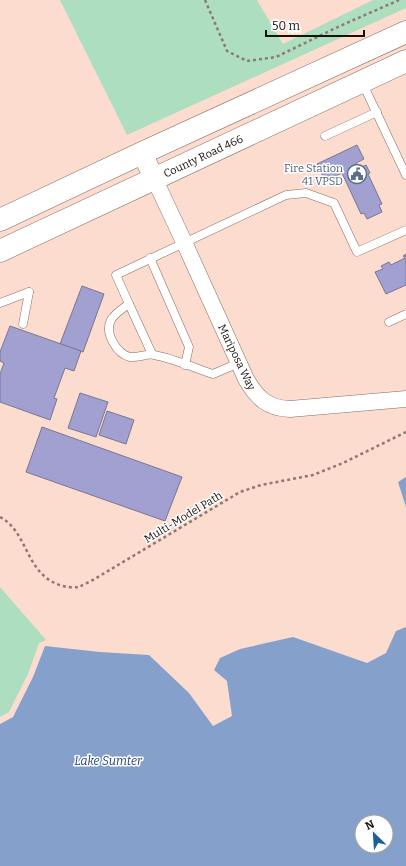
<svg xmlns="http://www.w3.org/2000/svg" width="406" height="866" viewBox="0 0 406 866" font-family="Bitter,serif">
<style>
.green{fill:#addec0}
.water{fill:#86a0cc;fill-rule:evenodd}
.building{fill:#a2a0d1;stroke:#777790}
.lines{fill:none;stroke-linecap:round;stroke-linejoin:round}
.service-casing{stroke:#876c60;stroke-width:9}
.minor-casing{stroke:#876c60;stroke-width:17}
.tertiary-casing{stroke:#876c60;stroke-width:21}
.secondary-casing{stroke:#876c60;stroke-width:23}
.path{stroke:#8e7970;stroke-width:2.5;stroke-dasharray:3 3;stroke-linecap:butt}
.service{stroke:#fff;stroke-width:8}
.minor{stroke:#fff;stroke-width:16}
.tertiary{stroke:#fff;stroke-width:20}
.secondary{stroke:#fff;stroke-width:22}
.labels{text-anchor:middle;stroke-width:3;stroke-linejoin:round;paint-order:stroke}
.street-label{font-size:11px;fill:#1b110c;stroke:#fff}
.service-label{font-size:11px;fill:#4e5e75;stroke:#fff;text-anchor:end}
.water-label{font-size:12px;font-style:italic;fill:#24437b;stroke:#fff}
</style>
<rect width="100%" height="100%" fill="#fbdccf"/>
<g class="green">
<polygon points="60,0 257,0 283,44 373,0 406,0 406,8 127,135"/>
<polygon points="0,587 46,640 39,643 28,674 9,712 0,717"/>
</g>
<g class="water">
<polygon points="406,477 406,507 398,482"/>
<path d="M406,627v239h-406v-142l13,-7 20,-40 12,-31 55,6 49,3 40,38 24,33 19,-10 -5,-35 -13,-11 6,-12 20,-9 53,-12 74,26 19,-10 10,-22zM362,822h24v24h-24z"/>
</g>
<g class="building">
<polygon points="357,145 364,159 356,163 359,168 366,165 370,173 368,174 382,204 379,205 382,212 367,219 364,213 361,214 342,173 325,181 317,164"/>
<polygon points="406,254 406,285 386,294 375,272 383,269 381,266 389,262 391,265 405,258 403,256"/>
<polygon points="82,286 104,294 83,352 60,344"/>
<polygon points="10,326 81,351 74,371 65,368 54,398 57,399 50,420 0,402 0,374 4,363 0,361 0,352"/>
<polygon points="80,393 108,402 96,437 68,428"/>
<polygon points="107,411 134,420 126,444 99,435"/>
<polygon points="42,427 182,477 165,521 26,472"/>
</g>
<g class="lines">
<g class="service-casing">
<g id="service">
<polyline points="362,82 406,175"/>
<polyline points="325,136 377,112"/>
<polyline points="150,258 189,347 185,365"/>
<polyline points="0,303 29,292"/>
<polyline points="129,304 152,354"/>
<polyline points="389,322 406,314"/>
<polyline points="23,324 29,292"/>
<path d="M239,363l-26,11c-18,-6 -41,-16 -59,-19 -7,-2 -15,3 -24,2 -13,-3 -26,-24 -19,-37 3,-6 12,-12 18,-16l-13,-29 170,-80 20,-2 28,10 23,49 49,-22"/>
</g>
</g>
<g class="minor-casing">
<path id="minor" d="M154,178l30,64 62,137c11,19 21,29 44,30l116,-10"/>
</g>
<g class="tertiary-casing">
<polyline id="tertiary" points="142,153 154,178"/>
</g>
<g class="secondary-casing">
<g id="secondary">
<polyline points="0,220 142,153 406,32"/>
<polyline points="0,251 406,61"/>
</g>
</g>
<g class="path">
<polyline points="205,0 227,51 247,61 276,57 340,26 399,0"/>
<path d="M0,517c28,15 25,54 57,67 7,3 15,4 22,3 4,-2 9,-5 14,-7l147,-88 21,-7 52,-10 30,-12 63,-31"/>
</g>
<use href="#service" class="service"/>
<use href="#minor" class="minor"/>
<use href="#tertiary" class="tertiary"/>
<use href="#secondary" class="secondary"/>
</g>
<defs>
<g id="civic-ring" transform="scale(1)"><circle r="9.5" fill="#fff" stroke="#5c6f8a" stroke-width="1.5"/><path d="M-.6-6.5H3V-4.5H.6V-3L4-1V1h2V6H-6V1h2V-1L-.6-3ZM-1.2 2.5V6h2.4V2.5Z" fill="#5c6f8a"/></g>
</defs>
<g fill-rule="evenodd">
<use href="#civic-ring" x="357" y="174"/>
</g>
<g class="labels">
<g class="street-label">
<text transform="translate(203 156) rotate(-25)" y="4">County Road 466</text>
<text transform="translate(237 357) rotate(64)" y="4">Mariposa Way</text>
<text transform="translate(183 517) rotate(-31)" y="4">Multi-Model Path</text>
</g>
<g class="service-label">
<text x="343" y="172">Fire Station<tspan x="343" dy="13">41 VPSD</tspan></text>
</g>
<g class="water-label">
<text x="108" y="765">Lake Sumter</text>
</g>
</g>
<g transform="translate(374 834) rotate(335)"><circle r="19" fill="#ffffff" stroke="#a4a09e"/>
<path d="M0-3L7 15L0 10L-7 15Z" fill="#1d6095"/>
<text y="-6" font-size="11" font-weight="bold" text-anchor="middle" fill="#1b110c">N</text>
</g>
<path d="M266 30v6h98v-6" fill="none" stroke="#1b110c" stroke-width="2"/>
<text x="272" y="30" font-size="12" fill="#1b110c" stroke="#ffffff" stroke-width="3" paint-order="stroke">50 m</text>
</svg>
